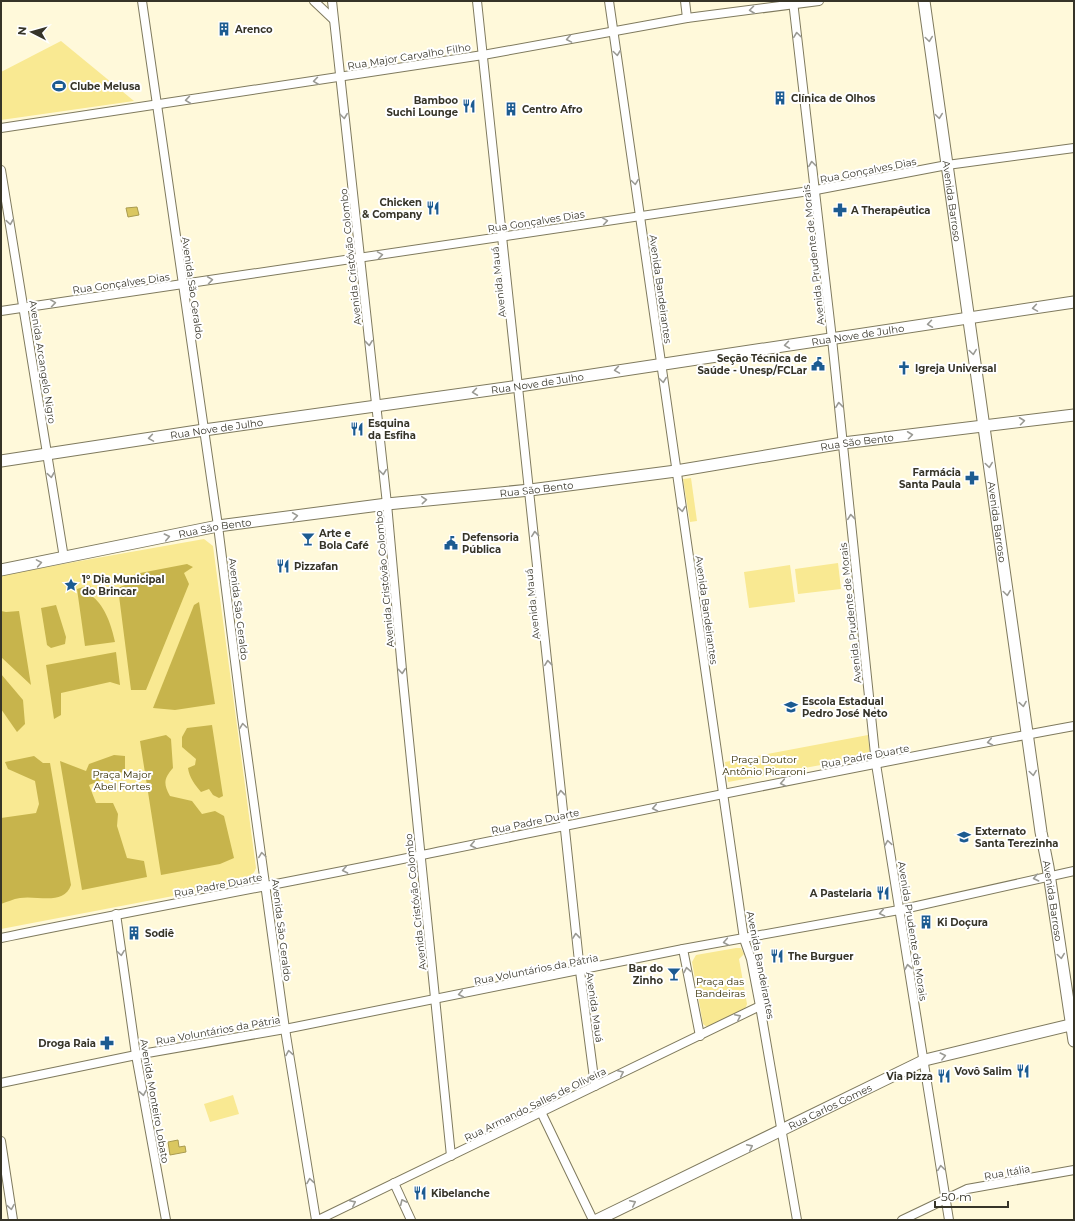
<svg xmlns="http://www.w3.org/2000/svg" width="1075" height="1221" viewBox="0 0 1075 1221" font-family="Montserrat,sans-serif">
<style>
.green{fill:#f9e992}
.forest{fill:#c7b44c}
.water{fill:#dac760;stroke:#a99b4f}
.lines{fill:none;stroke-linecap:round;stroke-linejoin:round}
.street-casing{stroke:#7f7a5e;stroke-width:10}
.secondary-casing{stroke:#7f7a5e;stroke-width:13}
.street{stroke:#fff;stroke-width:8}
.secondary{stroke:#fff;stroke-width:11}
.oneway{stroke:#9a9a94}
.labels{text-anchor:middle;stroke-width:4;stroke-linejoin:round;paint-order:stroke}
.poi-label{font-size:10px;font-weight:bold;fill:#363428;stroke:#fff;text-anchor:start}
.street-label{font-size:10px;fill:#363428;stroke:#fff}
.park-label{font-size:10px;fill:#342c00;stroke:#fff}
</style>
<rect width="100%" height="100%" fill="#fff9da"/>
<g class="green">
<polygon points="61,41 134,101 1,120 1,72"/>
<polygon points="691,478 697,521 690,522 683,479"/>
<path d="M204,539l9,7 43,322c-4,10 -9,12 -20,16l-235,45v-354z"/>
<polygon points="838,563 841,589 798,594 795,569"/>
<polygon points="790,565 795,602 749,608 744,572"/>
<polygon points="868,735 870,756 728,782 725,762"/>
<polygon points="736,948 741,948 744,954 739,959 747,1004 745,1009 707,1027 703,1024 692,962 696,955"/>
<polygon points="233,1095 239,1114 210,1122 204,1104"/>
</g>
<g class="forest">
<polygon points="187,564 193,567 184,573 189,584 146,690 131,690 118,588 127,584 135,574"/>
<path d="M90,585l3,12c12,9 19,30 22,45l-30,4 -8,-57z"/>
<polygon points="199,602 215,704 175,710 153,708 194,605"/>
<polygon points="56,605 66,637 65,644 51,648 47,645 41,608"/>
<polygon points="1,611 6,612 19,611 31,685 1,657"/>
<polygon points="116,652 120,685 110,682 61,693 61,715 54,719 46,665"/>
<polygon points="1,674 23,700 25,724 17,732 1,709"/>
<path d="M212,725l11,71 -4,2 -6,-3 -4,-6 -8,3c-6,-7 -12,-15 -13,-24l7,-3 1,-6 -14,-12v-10l5,-9z"/>
<path d="M166,735l5,4 2,29c-9,10 -10,16 -3,28l22,5 10,13 13,-3 9,5 10,42 -14,6 -59,11 -21,-134z"/>
<polygon points="114,755 125,756 125,771 89,785 96,803 113,803 118,814 117,826 127,858 144,861 147,877 82,890 60,761 86,771 89,764"/>
<path d="M34,756l9,7h7l21,122c-7,21 -34,10 -51,13 -7,1 -13,4 -19,6v-86l35,-5 3,-9 -4,-23 -27,-12 -3,-7z"/>
</g>
<g class="water">
<polygon points="137,207 139,215 128,217 126,208"/>
<polygon points="178,1140 179,1147 185,1146 186,1152 170,1155 168,1142"/>
</g>
<g class="lines">
<g class="street-casing">
<g id="street">
<polyline points="142,1 218,526 242,717 285,1029 316,1220"/>
<polyline points="314,1 333,19"/>
<polyline points="332,1 387,504 403,681 451,1156"/>
<polyline points="477,1 580,971 595,1086"/>
<polyline points="609,1 744,939 751,959 760,1006 797,1220"/>
<polyline points="685,1 687,18"/>
<polyline points="793,1 832,339 876,764 949,1220"/>
<polyline points="1,128 483,55 687,18 819,1"/>
<polyline points="1,170 64,558"/>
<polyline points="1,311 816,190 947,165 1074,148"/>
<polyline points="116,914 136,1055 166,1220"/>
<path d="M1,938c140,-29 281,-54 421,-83 217,-44 434,-89 652,-129"/>
<polyline points="683,949 700,1036"/>
<polyline points="1,1083 136,1055 285,1029 683,949 899,910 1074,871"/>
<polyline points="541,1112 593,1220"/>
<polyline points="1,1141 13,1220"/>
<polyline points="394,1183 411,1220"/>
<polyline points="318,1220 760,1006"/>
<polyline points="902,1220 967,1189 1074,1170"/>
</g>
</g>
<g class="secondary-casing">
<g id="secondary">
<path id="s1" d="M924,1l117,831 7,35 26,174"/>
<path id="s2" d="M1,461l203,-31 315,-44 555,-84"/>
<path id="s3" d="M1,570l217,-44 169,-22 143,-14 146,-19 167,-28 231,-28"/>
<path id="s4" d="M597,1220l328,-160 149,-36"/>
</g>
</g>
<use href="#street" class="street"/>
<use href="#secondary" class="secondary"/>
</g>
<defs><path id="oneway-chevron" d="M-2-3.5L2.5 0L-2 3.5" fill="none" stroke-width="1.6" stroke-linecap="round" stroke-linejoin="round"/></defs>
<g class="oneway">
<use href="#oneway-chevron" transform="translate(752 10) rotate(173)"/>
<use href="#oneway-chevron" transform="translate(797 35) rotate(-97)"/>
<use href="#oneway-chevron" transform="translate(569 39) rotate(170)"/>
<use href="#oneway-chevron" transform="translate(929 39) rotate(82)"/>
<use href="#oneway-chevron" transform="translate(617 53) rotate(82)"/>
<use href="#oneway-chevron" transform="translate(316 81) rotate(172)"/>
<use href="#oneway-chevron" transform="translate(188 100) rotate(172)"/>
<use href="#oneway-chevron" transform="translate(344 116) rotate(83)"/>
<use href="#oneway-chevron" transform="translate(939 116) rotate(82)"/>
<use href="#oneway-chevron" transform="translate(812 164) rotate(-97)"/>
<use href="#oneway-chevron" transform="translate(635 182) rotate(82)"/>
<use href="#oneway-chevron" transform="translate(605 221) rotate(-9)"/>
<use href="#oneway-chevron" transform="translate(10 222) rotate(81)"/>
<use href="#oneway-chevron" transform="translate(380 255) rotate(-9)"/>
<use href="#oneway-chevron" transform="translate(210 280) rotate(-8)"/>
<use href="#oneway-chevron" transform="translate(53 303) rotate(-8)"/>
<use href="#oneway-chevron" transform="translate(1035 308) rotate(171)"/>
<use href="#oneway-chevron" transform="translate(930 324) rotate(172)"/>
<use href="#oneway-chevron" transform="translate(369 343) rotate(84)"/>
<use href="#oneway-chevron" transform="translate(787 345) rotate(172)"/>
<use href="#oneway-chevron" transform="translate(973 352) rotate(82)"/>
<use href="#oneway-chevron" transform="translate(617 370) rotate(171)"/>
<use href="#oneway-chevron" transform="translate(663 380) rotate(82)"/>
<use href="#oneway-chevron" transform="translate(475 392) rotate(172)"/>
<use href="#oneway-chevron" transform="translate(839 405) rotate(-96)"/>
<use href="#oneway-chevron" transform="translate(1022 421) rotate(-7)"/>
<use href="#oneway-chevron" transform="translate(910 435) rotate(-7)"/>
<use href="#oneway-chevron" transform="translate(151 438) rotate(171)"/>
<use href="#oneway-chevron" transform="translate(989 465) rotate(82)"/>
<use href="#oneway-chevron" transform="translate(383 472) rotate(83)"/>
<use href="#oneway-chevron" transform="translate(51 475) rotate(81)"/>
<use href="#oneway-chevron" transform="translate(424 500) rotate(-5)"/>
<use href="#oneway-chevron" transform="translate(682 509) rotate(82)"/>
<use href="#oneway-chevron" transform="translate(295 516) rotate(-8)"/>
<use href="#oneway-chevron" transform="translate(851 517) rotate(-96)"/>
<use href="#oneway-chevron" transform="translate(535 534) rotate(-96)"/>
<use href="#oneway-chevron" transform="translate(167 537) rotate(-12)"/>
<use href="#oneway-chevron" transform="translate(39 563) rotate(-10)"/>
<use href="#oneway-chevron" transform="translate(1007 593) rotate(82)"/>
<use href="#oneway-chevron" transform="translate(548 663) rotate(-96)"/>
<use href="#oneway-chevron" transform="translate(402 671) rotate(85)"/>
<use href="#oneway-chevron" transform="translate(1023 704) rotate(81)"/>
<use href="#oneway-chevron" transform="translate(243 726) rotate(-98)"/>
<use href="#oneway-chevron" transform="translate(990 742) rotate(169)"/>
<use href="#oneway-chevron" transform="translate(1033 773) rotate(82)"/>
<use href="#oneway-chevron" transform="translate(783 783) rotate(169)"/>
<use href="#oneway-chevron" transform="translate(561 793) rotate(-96)"/>
<use href="#oneway-chevron" transform="translate(655 808) rotate(169)"/>
<use href="#oneway-chevron" transform="translate(888 843) rotate(-99)"/>
<use href="#oneway-chevron" transform="translate(473 845) rotate(168)"/>
<use href="#oneway-chevron" transform="translate(262 855) rotate(-98)"/>
<use href="#oneway-chevron" transform="translate(345 870) rotate(169)"/>
<use href="#oneway-chevron" transform="translate(1036 878) rotate(168)"/>
<use href="#oneway-chevron" transform="translate(882 913) rotate(169)"/>
<use href="#oneway-chevron" transform="translate(576 936) rotate(-96)"/>
<use href="#oneway-chevron" transform="translate(726 942) rotate(170)"/>
<use href="#oneway-chevron" transform="translate(121 953) rotate(82)"/>
<use href="#oneway-chevron" transform="translate(1061 956) rotate(82)"/>
<use href="#oneway-chevron" transform="translate(908 967) rotate(-100)"/>
<use href="#oneway-chevron" transform="translate(687 970) rotate(-101)"/>
<use href="#oneway-chevron" transform="translate(461 994) rotate(169)"/>
<use href="#oneway-chevron" transform="translate(738 1017) rotate(-26)"/>
<use href="#oneway-chevron" transform="translate(289 1053) rotate(-99)"/>
<use href="#oneway-chevron" transform="translate(943 1056) rotate(-14)"/>
<use href="#oneway-chevron" transform="translate(621 1073) rotate(-25)"/>
<use href="#oneway-chevron" transform="translate(143 1093) rotate(80)"/>
<use href="#oneway-chevron" transform="translate(750 1147) rotate(-26)"/>
<use href="#oneway-chevron" transform="translate(941 1168) rotate(-98)"/>
<use href="#oneway-chevron" transform="translate(310 1181) rotate(-99)"/>
<use href="#oneway-chevron" transform="translate(403 1202) rotate(-115)"/>
<use href="#oneway-chevron" transform="translate(353 1203) rotate(-26)"/>
<use href="#oneway-chevron" transform="translate(633 1203) rotate(-26)"/>
<use href="#oneway-chevron" transform="translate(11 1207) rotate(81)"/>
</g>
<defs>
<g id="building-bare" transform="scale(1.08)"><path d="M-4-6H4V6H1V3H-1V6H-4ZM-2.5-4.3h1.7v1.8h-1.7ZM.8-4.3h1.7v1.8H.8ZM-2.5-1h1.7V.8h-1.7ZM.8-1h1.7V.8H.8Z" fill="#1c5b91" stroke="#fff" stroke-width="2.5" paint-order="stroke"/></g>
<g id="stadium-bare" transform="scale(1.08)"><path d="M0-5a6.5 5 0 1 0 0 10a6.5 5 0 1 0 0-10ZM-3.5-1.8h7v3.6h-7Z" fill="#1c5b91" stroke="#fff" stroke-width="2.5" paint-order="stroke"/></g>
<g id="restaurant-bare" transform="scale(1.08)"><path d="M-5-6h1v4h1v-4h1v4h1v-4h1v5L-1.5 .5V6h-2V.5L-5-1ZM5-6V6H3V1.5H1.5Q1.5-4 5-6Z" fill="#1c5b91" stroke="#fff" stroke-width="2.5" paint-order="stroke"/></g>
<g id="pharmacy-bare" transform="scale(1.08)"><path d="M-2-6h4v4h4v4h-4v4h-4v-4h-4v-4h4Z" fill="#1c5b91" stroke="#fff" stroke-width="2.5" paint-order="stroke"/></g>
<g id="civic-bare" transform="scale(1.08)"><path d="M-.6-6.5H3V-4.5H.6V-3L4-1V1h2V6H-6V1h2V-1L-.6-3ZM-1.2 2.5V6h2.4V2.5Z" fill="#1c5b91" stroke="#fff" stroke-width="2.5" paint-order="stroke"/></g>
<g id="church-bare" transform="scale(1.08)"><path d="M-1.2-6h2.4v3.5h3.3v2.4h-3.3V6h-2.4V-.1h-3.3v-2.4h3.3Z" fill="#1c5b91" stroke="#fff" stroke-width="2.5" paint-order="stroke"/></g>
<g id="bar-bare" transform="scale(1.08)"><path d="M-6-5H6L.8 .8V4.5H3.5V6h-7V4.5H-.8V.8Z" fill="#1c5b91" stroke="#fff" stroke-width="2.5" paint-order="stroke"/></g>
<g id="sight-bare" transform="scale(1.08)"><path d="M0-6L1.8-2.2L6-1.7L2.9 1.2L3.7 5.4L0 3.3L-3.7 5.4L-2.9 1.2L-6-1.7L-1.8-2.2Z" fill="#1c5b91" stroke="#fff" stroke-width="2.5" paint-order="stroke"/></g>
<g id="school-bare" transform="scale(1.08)"><path d="M0-5L7-2L0 1L-7-2ZM-4 1L0 2.5L4 1V4Q0 6-4 4Z" fill="#1c5b91" stroke="#fff" stroke-width="2.5" paint-order="stroke"/></g>
</defs>
<g fill-rule="evenodd">
<use href="#building-bare" x="224" y="29"/>
<use href="#stadium-bare" x="59" y="86"/>
<use href="#building-bare" x="780" y="98"/>
<use href="#restaurant-bare" x="469" y="106"/>
<use href="#building-bare" x="511" y="109"/>
<use href="#restaurant-bare" x="433" y="208"/>
<use href="#pharmacy-bare" x="840" y="210"/>
<use href="#civic-bare" x="818" y="364"/>
<use href="#church-bare" x="904" y="368"/>
<use href="#restaurant-bare" x="357" y="429"/>
<use href="#pharmacy-bare" x="972" y="478"/>
<use href="#bar-bare" x="308" y="539"/>
<use href="#civic-bare" x="451" y="543"/>
<use href="#restaurant-bare" x="283" y="566"/>
<use href="#sight-bare" x="71" y="585"/>
<use href="#school-bare" x="791" y="707"/>
<use href="#school-bare" x="964" y="837"/>
<use href="#restaurant-bare" x="883" y="893"/>
<use href="#building-bare" x="926" y="922"/>
<use href="#building-bare" x="134" y="933"/>
<use href="#restaurant-bare" x="777" y="956"/>
<use href="#bar-bare" x="674" y="974"/>
<use href="#pharmacy-bare" x="107" y="1043"/>
<use href="#restaurant-bare" x="1023" y="1071"/>
<use href="#restaurant-bare" x="944" y="1076"/>
<use href="#restaurant-bare" x="420" y="1193"/>
</g>
<g class="labels">
<g class="poi-label">
<text x="235" y="33">Arenco</text>
<text x="70" y="90">Clube Melusa</text>
<text x="791" y="102">Clínica de Olhos</text>
<text x="458" y="104" text-anchor="end">Bamboo<tspan x="458" dy="12">Suchi Lounge</tspan></text>
<text x="522" y="113">Centro Afro</text>
<text x="422" y="206" text-anchor="end">Chicken<tspan x="422" dy="12">&amp; Company</tspan></text>
<text x="851" y="214">A Therapêutica</text>
<text x="807" y="362" text-anchor="end">Seção Técnica de<tspan x="807" dy="12">Saúde - Unesp/FCLar</tspan></text>
<text x="915" y="372">Igreja Universal</text>
<text x="368" y="427">Esquina<tspan x="368" dy="12">da Esfiha</tspan></text>
<text x="961" y="476" text-anchor="end">Farmácia<tspan x="961" dy="12">Santa Paula</tspan></text>
<text x="319" y="537">Arte e<tspan x="319" dy="12">Bola Café</tspan></text>
<text x="462" y="541">Defensoria<tspan x="462" dy="12">Pública</tspan></text>
<text x="294" y="570">Pizzafan</text>
<text x="82" y="583">1º Dia Municipal<tspan x="82" dy="12">do Brincar</tspan></text>
<text x="802" y="705">Escola Estadual<tspan x="802" dy="12">Pedro José Neto</tspan></text>
<text x="975" y="835">Externato<tspan x="975" dy="12">Santa Terezinha</tspan></text>
<text x="872" y="897" text-anchor="end">A Pastelaria</text>
<text x="937" y="926">Ki Doçura</text>
<text x="145" y="937">Sodiê</text>
<text x="788" y="960">The Burguer</text>
<text x="663" y="972" text-anchor="end">Bar do<tspan x="663" dy="12">Zinho</tspan></text>
<text x="96" y="1047" text-anchor="end">Droga Raia</text>
<text x="1012" y="1075" text-anchor="end">Vovô Salim</text>
<text x="933" y="1080" text-anchor="end">Via Pizza</text>
<text x="431" y="1197">Kibelanche</text>
</g>
<g class="street-label">
<text transform="translate(409 56) rotate(-9)" y="4">Rua Major Carvalho Filho</text>
<text transform="translate(868 170) rotate(-11)" y="4">Rua Gonçalves Dias</text>
<text dy="4" stroke="none"><textPath href="#s1" startOffset="202">Avenida Barroso</textPath></text>
<text transform="translate(536 221) rotate(-9)" y="4">Rua Gonçalves Dias</text>
<text transform="translate(813 255) rotate(-96)" y="4">Avenida Prudente de Morais</text>
<text transform="translate(350 257) rotate(-96)" y="4">Avenida Cristóvão Colombo</text>
<text transform="translate(498 282) rotate(-96)" y="4">Avenida Mauá</text>
<text transform="translate(121 283) rotate(-8)" y="4">Rua Gonçalves Dias</text>
<text transform="translate(193 288) rotate(82)" y="4">Avenida São Geraldo</text>
<text transform="translate(661 289) rotate(82)" y="4">Avenida Bandeirantes</text>
<text dy="4" stroke="none"><textPath href="#s2" startOffset="866">Rua Nove de Julho</textPath></text>
<text transform="translate(43 362) rotate(81)" y="4">Avenida Arcangelo Nigro</text>
<text dy="4" stroke="none"><textPath href="#s2" startOffset="542">Rua Nove de Julho</textPath></text>
<text dy="4" stroke="none"><textPath href="#s2" startOffset="218">Rua Nove de Julho</textPath></text>
<text dy="4" stroke="none"><textPath href="#s3" startOffset="866">Rua São Bento</textPath></text>
<text dy="4" stroke="none"><textPath href="#s3" startOffset="542">Rua São Bento</textPath></text>
<text dy="4" stroke="none"><textPath href="#s1" startOffset="526">Avenida Barroso</textPath></text>
<text dy="4" stroke="none"><textPath href="#s3" startOffset="218">Rua São Bento</textPath></text>
<text transform="translate(384 579) rotate(-95)" y="4">Avenida Cristóvão Colombo</text>
<text transform="translate(532 604) rotate(-96)" y="4">Avenida Mauá</text>
<text transform="translate(239 609) rotate(83)" y="4">Avenida São Geraldo</text>
<text transform="translate(707 610) rotate(82)" y="4">Avenida Bandeirantes</text>
<text transform="translate(850 613) rotate(-96)" y="4">Avenida Prudente de Morais</text>
<text transform="translate(865 756) rotate(-11)" y="4">Rua Padre Duarte</text>
<text transform="translate(535 821) rotate(-12)" y="4">Rua Padre Duarte</text>
<text transform="translate(218 885) rotate(-11)" y="4">Rua Padre Duarte</text>
<text dy="4" stroke="none"><textPath href="#s1" startOffset="909">Avenida Barroso</textPath></text>
<text transform="translate(415 902) rotate(-96)" y="4">Avenida Cristóvão Colombo</text>
<text transform="translate(282 930) rotate(83)" y="4">Avenida São Geraldo</text>
<text transform="translate(913 931) rotate(81)" y="4">Avenida Prudente de Morais</text>
<text transform="translate(761 965) rotate(79)" y="4">Avenida Bandeirantes</text>
<text transform="translate(536 969) rotate(-11)" y="4">Rua Voluntários da Pátria</text>
<text transform="translate(595 1007) rotate(82)" y="4">Avenida Mauá</text>
<text transform="translate(218 1030) rotate(-10)" y="4">Rua Voluntários da Pátria</text>
<text transform="translate(155 1101) rotate(80)" y="4">Avenida Monteiro Lobato</text>
<text transform="translate(535 1104) rotate(-26)" y="4">Rua Armando Salles de Oliveira</text>
<text dy="4" stroke="none"><textPath href="#s4" startOffset="259">Rua Carlos Gomes</textPath></text>
<text transform="translate(1007 1172) rotate(-10)" y="4">Rua Itália</text>
</g>
<g class="park-label">
<text x="764" y="763">Praça Doutor<tspan x="764" dy="12">Antônio Picaroni</tspan></text>
<text x="122" y="778">Praça Major<tspan x="122" dy="12">Abel Fortes</tspan></text>
<text x="720" y="985">Praça das<tspan x="720" dy="12">Bandeiras</tspan></text>
</g>
</g>
<rect width="1075" height="1221" fill="none" stroke="#363428" stroke-width="4"/>
<g transform="translate(32 32) rotate(276)" stroke="#ffffff" stroke-width="3" paint-order="stroke">
<path d="M0-3L7 15L0 10L-7 15Z" fill="#363428"/>
<text y="-6" font-size="11" font-weight="bold" text-anchor="middle" fill="#363428">N</text>
</g>
<path d="M935 1201v6h73v-6" fill="none" stroke="#363428" stroke-width="2"/>
<text x="941" y="1201" font-size="12" fill="#363428" stroke="#ffffff" stroke-width="3" paint-order="stroke">50 m</text>
</svg>
